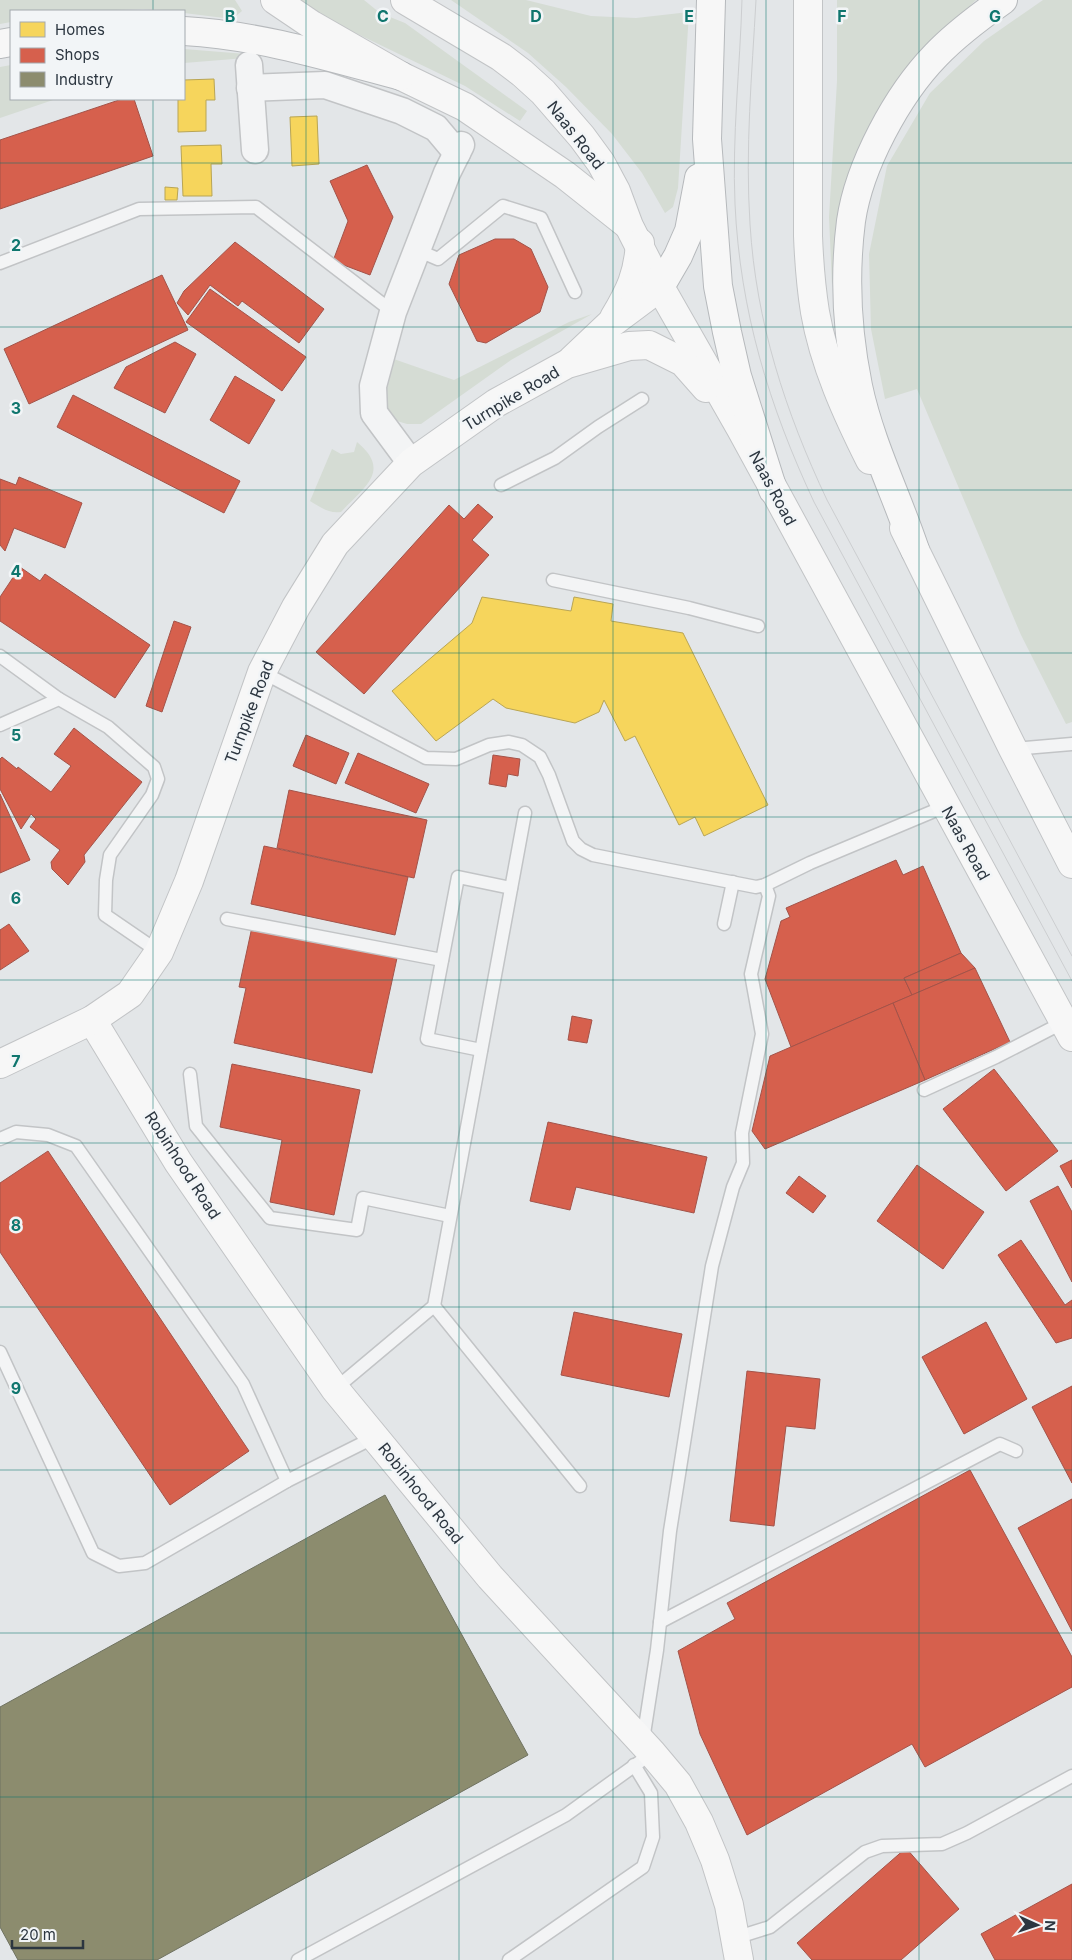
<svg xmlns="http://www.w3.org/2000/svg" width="1072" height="1960" viewBox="0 0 1072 1960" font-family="Inter,sans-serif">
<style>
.green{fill:#d5dcd4}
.homes{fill:#f6d55c;stroke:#b9a554}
.shops{fill:#d6604d;stroke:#a35349}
.industry{fill:#8c8c6e;stroke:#6f7260}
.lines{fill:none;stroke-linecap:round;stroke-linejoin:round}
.lane-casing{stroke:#c2c4c6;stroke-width:15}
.street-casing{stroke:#c2c4c6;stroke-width:29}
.secondary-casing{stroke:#c2c4c6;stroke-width:30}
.highway-casing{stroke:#b6b9bc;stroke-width:30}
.lane{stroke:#f3f4f5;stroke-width:12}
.street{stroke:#f3f4f5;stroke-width:26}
.secondary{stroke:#f7f7f7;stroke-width:28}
.highway{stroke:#f7f7f7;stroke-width:28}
.tram{stroke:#ccced0;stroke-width:1}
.grid{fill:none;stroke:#0f766e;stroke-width:1;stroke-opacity:0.55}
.labels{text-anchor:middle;stroke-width:5;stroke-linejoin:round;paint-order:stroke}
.street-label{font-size:16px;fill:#2c3640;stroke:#f2f5f7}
.grid-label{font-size:16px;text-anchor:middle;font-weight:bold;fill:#0f766e;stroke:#f2f5f7;stroke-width:5;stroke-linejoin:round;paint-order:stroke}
</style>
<rect width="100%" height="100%" fill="#e3e6e8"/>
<g class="green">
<polygon points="0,0 235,0 242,11 232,19 184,13 184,11 143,9 88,11 11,11 11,22 0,24"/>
<polygon points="294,0 364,0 380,13 405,23 527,111 520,121 465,86 308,10"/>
<polygon points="451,0 526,0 591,16 636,18 689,12 678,188 673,207 665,213 642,173 612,134 566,87 528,53"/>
<polygon points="837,0 976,0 905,69 873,123 846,190 832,285 829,217 837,81"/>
<polygon points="1043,0 1072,0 1072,722 1066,724 1021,635 917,389 885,399 871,329 869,254 887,166 930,93 984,41"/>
<polygon points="184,49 246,54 246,58 184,63"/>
<polygon points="11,65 11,99 56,99 0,118 0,67"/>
<polygon points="592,314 511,360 421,424 407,424 397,421 387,409 382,389 388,357 454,380 569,322"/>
<path d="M357,442c35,29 7,45 -16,70 -12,2 -21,-5 -31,-11l22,-52 9,5 13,-2z"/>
</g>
<g class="homes">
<polygon points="214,79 215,100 206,100 206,131 178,132 178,99 184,99 184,80"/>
<polygon points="317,116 319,164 292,166 290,117"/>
<polygon points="221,145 222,164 211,164 212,196 183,196 181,146"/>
<polygon points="165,187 178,188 177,200 165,200"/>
<polygon points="482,597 571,611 574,597 613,604 611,621 683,633 768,805 704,836 695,817 679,825 635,736 625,741 604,700 599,712 575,723 506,708 493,699 436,741 392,691 472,623"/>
</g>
<g class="shops">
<polygon points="122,99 134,99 153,156 0,209 0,140"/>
<polygon points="367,165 393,217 370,275 333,261 348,221 330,181"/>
<polygon points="495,239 514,239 531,249 548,287 540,312 486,343 477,341 449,284 459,255"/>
<polygon points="235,242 324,309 299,343 242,301 238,306 210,285 188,315 177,303 184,291"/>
<polygon points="162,275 188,330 29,404 4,349"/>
<polygon points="210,289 306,357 282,391 186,322"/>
<polygon points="175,342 196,354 165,413 114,388 126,367"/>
<polygon points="235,376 275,400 249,444 210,420"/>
<polygon points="73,395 240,481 224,513 57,427"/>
<polygon points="19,477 82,503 65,548 14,528 5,551 0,545 0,479 16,485"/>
<polygon points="478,504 493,517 472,540 489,555 364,694 316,652 449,505 464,519"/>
<polygon points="20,567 40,581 45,574 150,645 115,698 0,621 0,597"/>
<polygon points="174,621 191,627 162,712 146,706"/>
<polygon points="74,728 142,782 84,855 85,862 68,885 52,869 51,862 60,850 30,827 36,819 31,814 21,829 0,789 0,759 2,757 17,769 18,767 51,792 71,766 54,754"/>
<polygon points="306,735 349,753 336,784 293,766"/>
<polygon points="358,753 429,784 416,813 345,783"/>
<polygon points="493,755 520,759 518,776 508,774 506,787 489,784"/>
<polygon points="289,790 427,820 414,878 277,848"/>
<polygon points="0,794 30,860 0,873"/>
<polygon points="264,846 408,877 395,935 251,904"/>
<polygon points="896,860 903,875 923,866 961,953 904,978 912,995 791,1047 765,979 781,921 790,917 786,908"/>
<polygon points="9,924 29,951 0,970 0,930"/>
<polygon points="252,927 397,958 372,1073 234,1043 246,988 239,987"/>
<polygon points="961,953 975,968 912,995 904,978"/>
<polygon points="975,968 1010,1042 925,1080 893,1003"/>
<polygon points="893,1003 925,1080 765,1149 752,1131 770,1056"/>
<polygon points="572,1016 592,1020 587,1043 568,1040"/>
<polygon points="232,1064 360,1090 334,1215 270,1202 282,1140 220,1127"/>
<polygon points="994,1069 1058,1151 1006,1191 943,1109"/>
<polygon points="548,1122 707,1157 694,1213 576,1187 570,1210 530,1201"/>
<polygon points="48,1151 249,1451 170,1505 0,1252 0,1183"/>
<polygon points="1072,1160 1072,1188 1060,1166"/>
<polygon points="917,1165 984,1212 943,1269 877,1221"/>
<polygon points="799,1176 826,1196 813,1213 786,1193"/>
<polygon points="1058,1186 1072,1212 1072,1282 1030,1201"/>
<polygon points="1021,1240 1065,1305 1072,1300 1072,1338 1056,1343 998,1255"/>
<polygon points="574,1312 682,1334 669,1397 561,1375"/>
<polygon points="986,1322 1027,1399 964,1434 922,1357"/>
<polygon points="747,1371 820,1379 815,1429 786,1426 774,1526 730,1521"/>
<polygon points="1072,1386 1072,1483 1032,1407"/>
<polygon points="970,1470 1072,1657 1072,1687 925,1767 912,1744 747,1835 700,1734 678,1651 735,1619 727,1603"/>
<polygon points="1072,1499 1072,1631 1018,1528"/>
<polygon points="906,1848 959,1909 901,1960 812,1960 797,1943"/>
<polygon points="1072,1884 1072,1960 995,1960 981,1934"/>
</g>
<polygon class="industry" points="385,1495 528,1755 157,1960 18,1960 0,1927 0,1707"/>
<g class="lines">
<g class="lane-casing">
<g id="lane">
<polyline points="417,250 438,259 503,206 541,218 575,292"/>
<polyline points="0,263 139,209 256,207 393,312"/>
<polyline points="501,485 555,458 598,427 642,399"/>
<polyline points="553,580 689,608 758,626"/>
<polyline points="0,656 59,699"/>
<polyline points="262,672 426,758 456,759 489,745 509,742 522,745 540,757 549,775 573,841 581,849 593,855 756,887 765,885 810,863 946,806"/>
<polyline points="0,725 59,699 108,727 154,767 158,779 152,795 110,855 106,880 105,915 159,952"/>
<polyline points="1013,749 1072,744"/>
<polyline points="227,919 442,960"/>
<polyline points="724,924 733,882"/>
<polyline points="481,1050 427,1039 458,877 511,888"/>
<polyline points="190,1074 196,1126 270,1218 357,1230 363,1198 450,1216"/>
<polyline points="924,1090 996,1057 1064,1022"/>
<polyline points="0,1139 16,1132 48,1135 76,1146 243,1384 287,1481"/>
<polyline points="434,1306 580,1486"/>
<polyline points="0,1352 93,1553 119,1566 145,1563 287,1481 375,1437"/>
<polyline points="335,1389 434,1306 525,813"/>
<polyline points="660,1622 1000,1444 1016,1451"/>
<polyline points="643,1740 657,1650 670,1531 712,1266 733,1187 743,1163 742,1133 762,1034 751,974 769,896 765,885"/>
<polyline points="735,1938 770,1927 865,1852 882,1846 942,1844 967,1833 1072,1776"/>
<polyline points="298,1960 566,1815 652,1753"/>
<polyline points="509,1960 643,1867 653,1837 651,1793 634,1765"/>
</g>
</g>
<g class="street-casing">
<g id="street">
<polyline points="249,65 255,150"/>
<polyline points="250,88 325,85 402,111 436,128 457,153"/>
<polyline points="411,463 374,413 373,386 393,312 447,173 461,145"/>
</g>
</g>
<g class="secondary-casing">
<g id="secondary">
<polyline points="275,0 312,25 401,76 465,107 565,175 628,225"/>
<polyline points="405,0 501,57 522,73 543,92 582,137 601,163 616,191 629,226 660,287 741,429 1072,1037"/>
<path d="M808,0v236c1,25 3,51 7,76 9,52 32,102 55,148"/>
<path d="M614,318c16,-27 24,-43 26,-75"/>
<polyline points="572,360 609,325 660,287"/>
<polyline points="904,528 1013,749 1072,864"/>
<polyline points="92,1020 178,1162 335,1389 490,1577 652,1753 678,1784 699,1822 715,1860 729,1905 739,1960"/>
<polyline points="0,1064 92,1020 130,994 159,952 189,881 262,672 296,607 335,544 411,463 496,403 567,364 629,346 649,345 683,362 706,388"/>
</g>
</g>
<g class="highway-casing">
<g id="highway">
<polyline points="711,0 707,139 718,286 727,332 737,376 773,490"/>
<path d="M184,31c74,4 146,26 217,45"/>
<polyline points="0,44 11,42"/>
<polyline points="660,287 678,256 689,231 699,178"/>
<path d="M915,550c-18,-54 -45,-107 -57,-164 -11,-54 -14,-110 -7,-165 8,-55 46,-126 85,-166 20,-21 43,-38 67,-55"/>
</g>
</g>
<use href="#lane" class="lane"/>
<use href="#street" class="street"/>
<use href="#secondary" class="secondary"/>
<use href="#highway" class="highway"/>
<g class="tram">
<path d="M742,0c-2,68 -10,136 -7,204 5,107 34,202 79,298l258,479"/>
<path d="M756,0c-4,74 -11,149 -6,224 6,98 35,187 77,276l245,456"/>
</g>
</g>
<path class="grid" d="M153,0v11M306,0v1960M459,0v1960M613,0v1960M766,0v1960M919,0v1960M153,99v1861M0,163h1072M0,327h1072M0,490h1072M0,653h1072M0,817h1072M0,980h1072M0,1143h1072M0,1307h1072M0,1470h1072M0,1633h1072M0,1797h1072"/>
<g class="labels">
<g class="street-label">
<text transform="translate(576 135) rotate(52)" y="6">Naas Road</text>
<text transform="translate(511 398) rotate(-31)" y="6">Turnpike Road</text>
<text transform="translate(773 488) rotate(62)" y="6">Naas Road</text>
<text transform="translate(249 712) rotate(-69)" y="6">Turnpike Road</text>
<text transform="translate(966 843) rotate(61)" y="6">Naas Road</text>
<text transform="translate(183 1165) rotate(57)" y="6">Robinhood Road</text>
<text transform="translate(421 1493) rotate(51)" y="6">Robinhood Road</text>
</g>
</g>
<g class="grid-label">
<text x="230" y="22">B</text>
<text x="383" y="22">C</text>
<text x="536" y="22">D</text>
<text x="689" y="22">E</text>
<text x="842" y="22">F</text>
<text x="995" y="22">G</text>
<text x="16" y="251">2</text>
<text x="16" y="414">3</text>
<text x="16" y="577">4</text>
<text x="16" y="741">5</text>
<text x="16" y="904">6</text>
<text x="16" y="1067">7</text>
<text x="16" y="1231">8</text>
<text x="16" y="1394">9</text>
</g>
<rect x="10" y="10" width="175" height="90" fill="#f2f5f7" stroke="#a3a9ae"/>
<rect x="20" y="22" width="25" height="15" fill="#f6d55c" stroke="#a3a9ae"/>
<text x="55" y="35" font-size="15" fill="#2c3640">Homes</text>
<rect x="20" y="48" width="25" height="15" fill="#d6604d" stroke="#a3a9ae"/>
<text x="55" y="60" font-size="15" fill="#2c3640">Shops</text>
<rect x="20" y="72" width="25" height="15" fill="#8c8c6e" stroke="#a3a9ae"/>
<text x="55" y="85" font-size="15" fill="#2c3640">Industry</text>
<g transform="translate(1037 1925) rotate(93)" stroke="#f2f5f7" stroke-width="4" paint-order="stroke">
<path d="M0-4L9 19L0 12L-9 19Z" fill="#2c3640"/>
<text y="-8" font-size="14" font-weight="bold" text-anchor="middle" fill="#2c3640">N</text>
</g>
<path d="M12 1940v8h71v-8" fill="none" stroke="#2c3640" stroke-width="2.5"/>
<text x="20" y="1940" font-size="15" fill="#2c3640" stroke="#f2f5f7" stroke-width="4" paint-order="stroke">20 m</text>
</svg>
